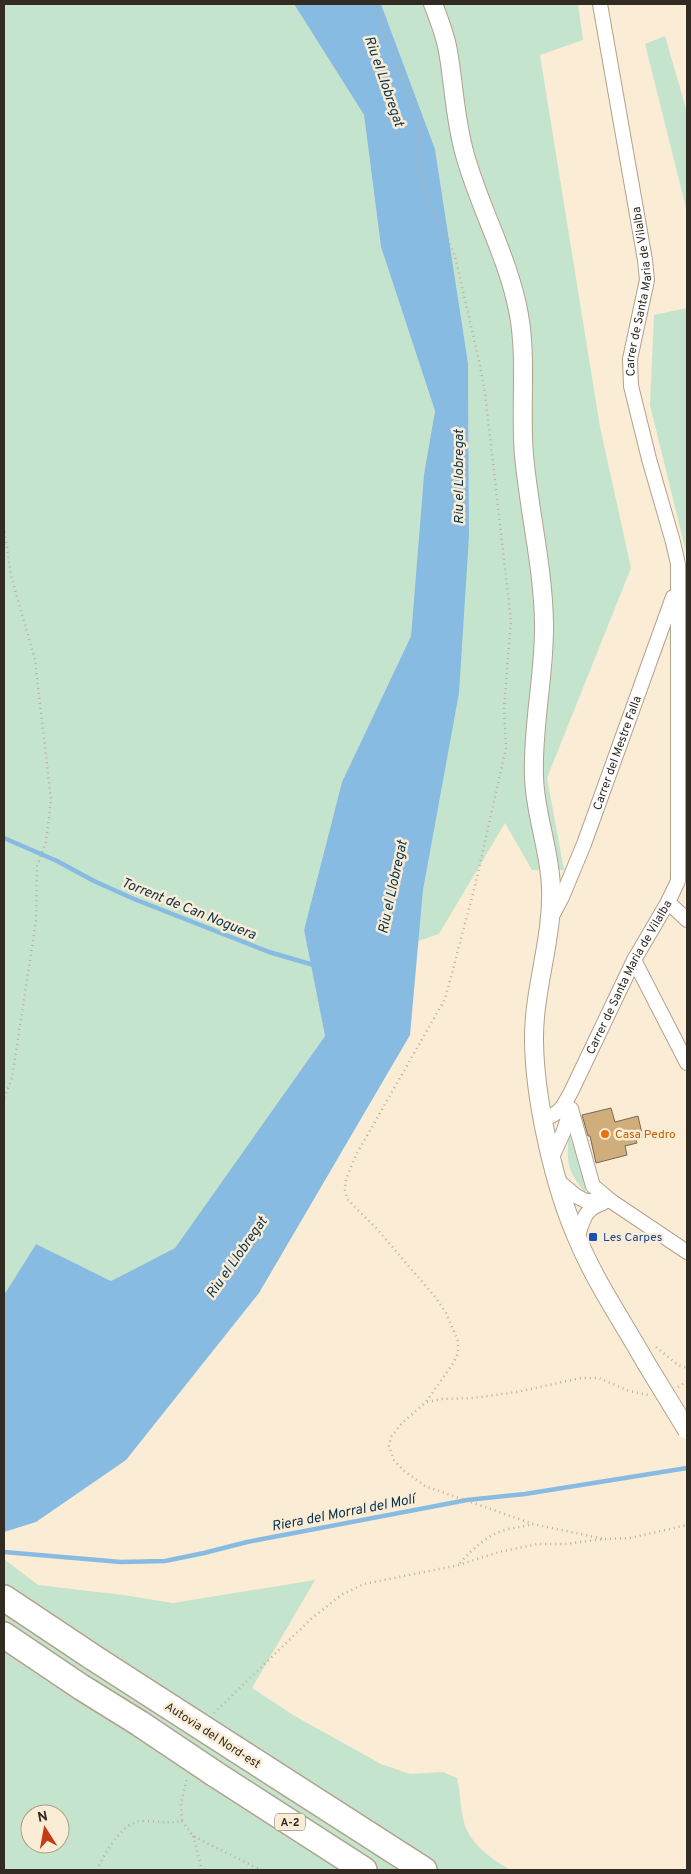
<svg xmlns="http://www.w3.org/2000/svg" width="691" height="1874" viewBox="0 0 691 1874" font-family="Overpass,sans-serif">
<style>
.green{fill:#c5e4cd;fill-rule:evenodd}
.water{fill:#88bbe1}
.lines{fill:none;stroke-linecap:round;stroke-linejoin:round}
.stream{stroke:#88bbe1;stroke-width:4.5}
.building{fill:#cfae7c;stroke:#766855}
.minor-casing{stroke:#b1a28d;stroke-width:16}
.tertiary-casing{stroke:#b1a28d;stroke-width:20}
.motorway-casing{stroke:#b1a28d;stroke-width:28}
.path{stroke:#bbaf9c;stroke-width:2.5;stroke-dasharray:1 4;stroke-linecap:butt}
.minor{stroke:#fff;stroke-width:14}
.tertiary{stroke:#fff;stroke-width:18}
.motorway{stroke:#fff;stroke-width:25}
.tertiary-bridge-casing{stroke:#b1a28d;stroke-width:20;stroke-linecap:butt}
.motorway-bridge-casing{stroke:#b1a28d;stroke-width:28;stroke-linecap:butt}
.tertiary-bridge{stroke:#fff;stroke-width:18}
.motorway-bridge{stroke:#fff;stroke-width:25}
.food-dot{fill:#e8710a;stroke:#fbecd5;stroke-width:2}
.transit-dot{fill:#1a4fb4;stroke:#fbecd5;stroke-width:2}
.labels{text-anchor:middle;stroke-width:5;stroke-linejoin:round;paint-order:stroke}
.shield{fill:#fbecd5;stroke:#6e6558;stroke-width:1}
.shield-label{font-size:11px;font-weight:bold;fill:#312b22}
.street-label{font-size:12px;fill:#312b22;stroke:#fbecd5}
.food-label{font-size:12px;fill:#c56008;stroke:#fbecd5;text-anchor:start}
.transit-label{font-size:12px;fill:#164399;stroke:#fbecd5;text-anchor:start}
.water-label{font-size:14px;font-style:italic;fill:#0a344e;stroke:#fbecd5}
</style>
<rect width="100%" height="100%" fill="#fbecd5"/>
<g class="green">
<polygon points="4,4 294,4 364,115 381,247 435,411 424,474 411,636 342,782 304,930 325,1036 175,1248 111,1281 36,1244 4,1295"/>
<polygon points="381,4 578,4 583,40 540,55 600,427 631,568 547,778 564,870 532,870 505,823 439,934 418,941 423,890 469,536 468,363 435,149"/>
<polygon points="665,36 687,112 687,212 645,44"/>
<polygon points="687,308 687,556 650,405 654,315"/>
<path d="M569,1134l18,49 -2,9c-18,-20 -19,-33 -16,-58z"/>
<path d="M4,1559l34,26 85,10 50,8 142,-23 -63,108 41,27 88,49 29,10 33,-2 14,6c4,16 3,35 9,50 8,19 28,33 45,42h-507zM30,1814h30v30h-30z"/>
</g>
<polygon class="water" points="294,4 381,4 435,149 468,363 469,536 459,693 423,890 410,1035 259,1293 126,1460 36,1522 4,1532 4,1295 36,1244 111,1281 175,1248 325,1036 304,930 342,782 411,636 424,474 435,411 381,247 364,115"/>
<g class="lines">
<g class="stream">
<polyline points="4,838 57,861 94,881 134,899 269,952 317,966"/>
<polyline points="4,1552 121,1562 165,1561 204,1553 247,1542 467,1500 525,1494 687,1468"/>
</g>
</g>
<polygon class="building" points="611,1108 615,1122 638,1116 643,1138 636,1140 637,1143 625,1146 627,1155 596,1163 590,1136 588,1136 582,1115"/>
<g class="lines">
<g class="minor-casing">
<g id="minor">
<polyline points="668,902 687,920"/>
<path id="s1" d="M551,918l11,-21 22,-53 89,-247"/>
<polyline points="634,960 687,1063"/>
<polyline points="571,1109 593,1186 611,1201 687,1252"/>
<path id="s2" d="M543,1119c17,-5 20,-12 28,-27l63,-132 34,-58 10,-21v-317l-5,-22 -24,-83 -18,-73 -1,-27 17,-79 -2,-20 -45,-256"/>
<polyline points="552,1157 563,1133 571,1109"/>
<polyline points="558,1181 576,1196 586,1201 611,1201"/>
<path d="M577,1239c6,-17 6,-30 26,-36"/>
</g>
</g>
<g class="tertiary-casing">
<path id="tertiary" d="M433,4c6,15 12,30 15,47 6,34 7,70 17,104 15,54 44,104 54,160 8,45 1,94 5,140 5,56 19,111 20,168 1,51 -12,102 -10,154 1,38 16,73 17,111 2,52 -18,102 -17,154 1,58 20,144 44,198 18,43 45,82 68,123"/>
</g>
<g class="motorway-casing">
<g id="motorway">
<polyline points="4,1598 94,1658"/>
<polyline points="4,1635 81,1687"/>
<polyline points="237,1750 424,1870"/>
<polyline points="215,1774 364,1870"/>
</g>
</g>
<g class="path">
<polyline points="374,4 420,122 419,171 430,202 455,256 479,361 485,393 511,621 504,708 506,748 475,886 445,999 356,1155 346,1179 345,1190 347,1199 377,1229 436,1298 446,1313 458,1341 458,1353 454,1362 426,1402 402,1423 391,1437 389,1446 394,1460 403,1470 425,1486 533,1524 604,1539"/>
<polyline points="4,527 11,576 35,660 51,800 46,842 37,866 36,921 12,1078 4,1099"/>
<polyline points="656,1347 678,1365 687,1368"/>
<polyline points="678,1387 687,1381"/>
<polyline points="427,1402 441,1399 473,1398 517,1392 581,1378 599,1378 629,1391 649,1395"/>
<path d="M460,1563c14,-15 25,-27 45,-33 10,-3 19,-3 28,-6"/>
<polyline points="214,1713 311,1619 341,1595 364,1584 459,1565 499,1552 538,1544 565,1544 604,1539 630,1538 687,1525"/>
<polyline points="182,1821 193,1836 261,1870"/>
<polyline points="193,1836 202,1870"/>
<path d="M97,1870c7,-16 26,-50 46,-49 14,0 25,3 39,0l-1,-18 6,-25"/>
</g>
<use href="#minor" class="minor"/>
<use href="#tertiary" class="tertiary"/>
<use href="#motorway" class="motorway"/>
<g class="tertiary-bridge-casing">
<polyline id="tertiary-bridge" points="646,1363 687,1430"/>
</g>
<g class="motorway-bridge-casing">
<g id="motorway-bridge">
<polyline points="94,1658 237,1750"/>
<polyline points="81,1687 139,1723 215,1774"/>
</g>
</g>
<use href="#tertiary-bridge" class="tertiary-bridge"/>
<use href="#motorway-bridge" class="motorway-bridge"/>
</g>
<circle class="food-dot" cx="605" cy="1134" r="5"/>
<rect class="transit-dot" x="588" y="1232" width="10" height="10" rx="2.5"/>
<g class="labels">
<rect class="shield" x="275" y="1813.5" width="30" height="17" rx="4"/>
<g class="shield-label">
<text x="290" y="1826">A-2</text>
</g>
<g class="street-label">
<text dy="4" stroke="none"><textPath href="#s2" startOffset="874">Carrer de Santa Maria de Vilalba</textPath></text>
<text dy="4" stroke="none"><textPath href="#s1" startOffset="178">Carrer del Mestre Falla</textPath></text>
<text dy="4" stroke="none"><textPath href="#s2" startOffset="169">Carrer de Santa Maria de Vilalba</textPath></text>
<text transform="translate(213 1735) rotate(33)" y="4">Autovia del Nord-est</text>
</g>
<g class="food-label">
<text x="615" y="1138">Casa Pedro</text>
</g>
<g class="transit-label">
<text x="603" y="1241">Les Carpes</text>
</g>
<g class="water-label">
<text transform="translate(385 81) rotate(71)" y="5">Riu el Llobregat</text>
<text transform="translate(458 477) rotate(-90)" y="5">Riu el Llobregat</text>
<text transform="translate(392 887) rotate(-78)" y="5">Riu el Llobregat</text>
<text transform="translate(189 908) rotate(22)" y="5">Torrent de Can Noguera</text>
<text transform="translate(236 1257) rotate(-55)" y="5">Riu el Llobregat</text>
<text transform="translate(343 1512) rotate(-11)" y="5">Riera del Morral del Molí</text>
</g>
</g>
<rect width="691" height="1874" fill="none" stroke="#312b22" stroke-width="10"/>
<g transform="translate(45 1829) rotate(349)"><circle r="24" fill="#fbecd5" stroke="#aa9f8d"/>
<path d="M0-4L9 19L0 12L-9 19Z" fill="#c43b16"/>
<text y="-8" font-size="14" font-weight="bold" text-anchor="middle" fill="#312b22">N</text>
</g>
</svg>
